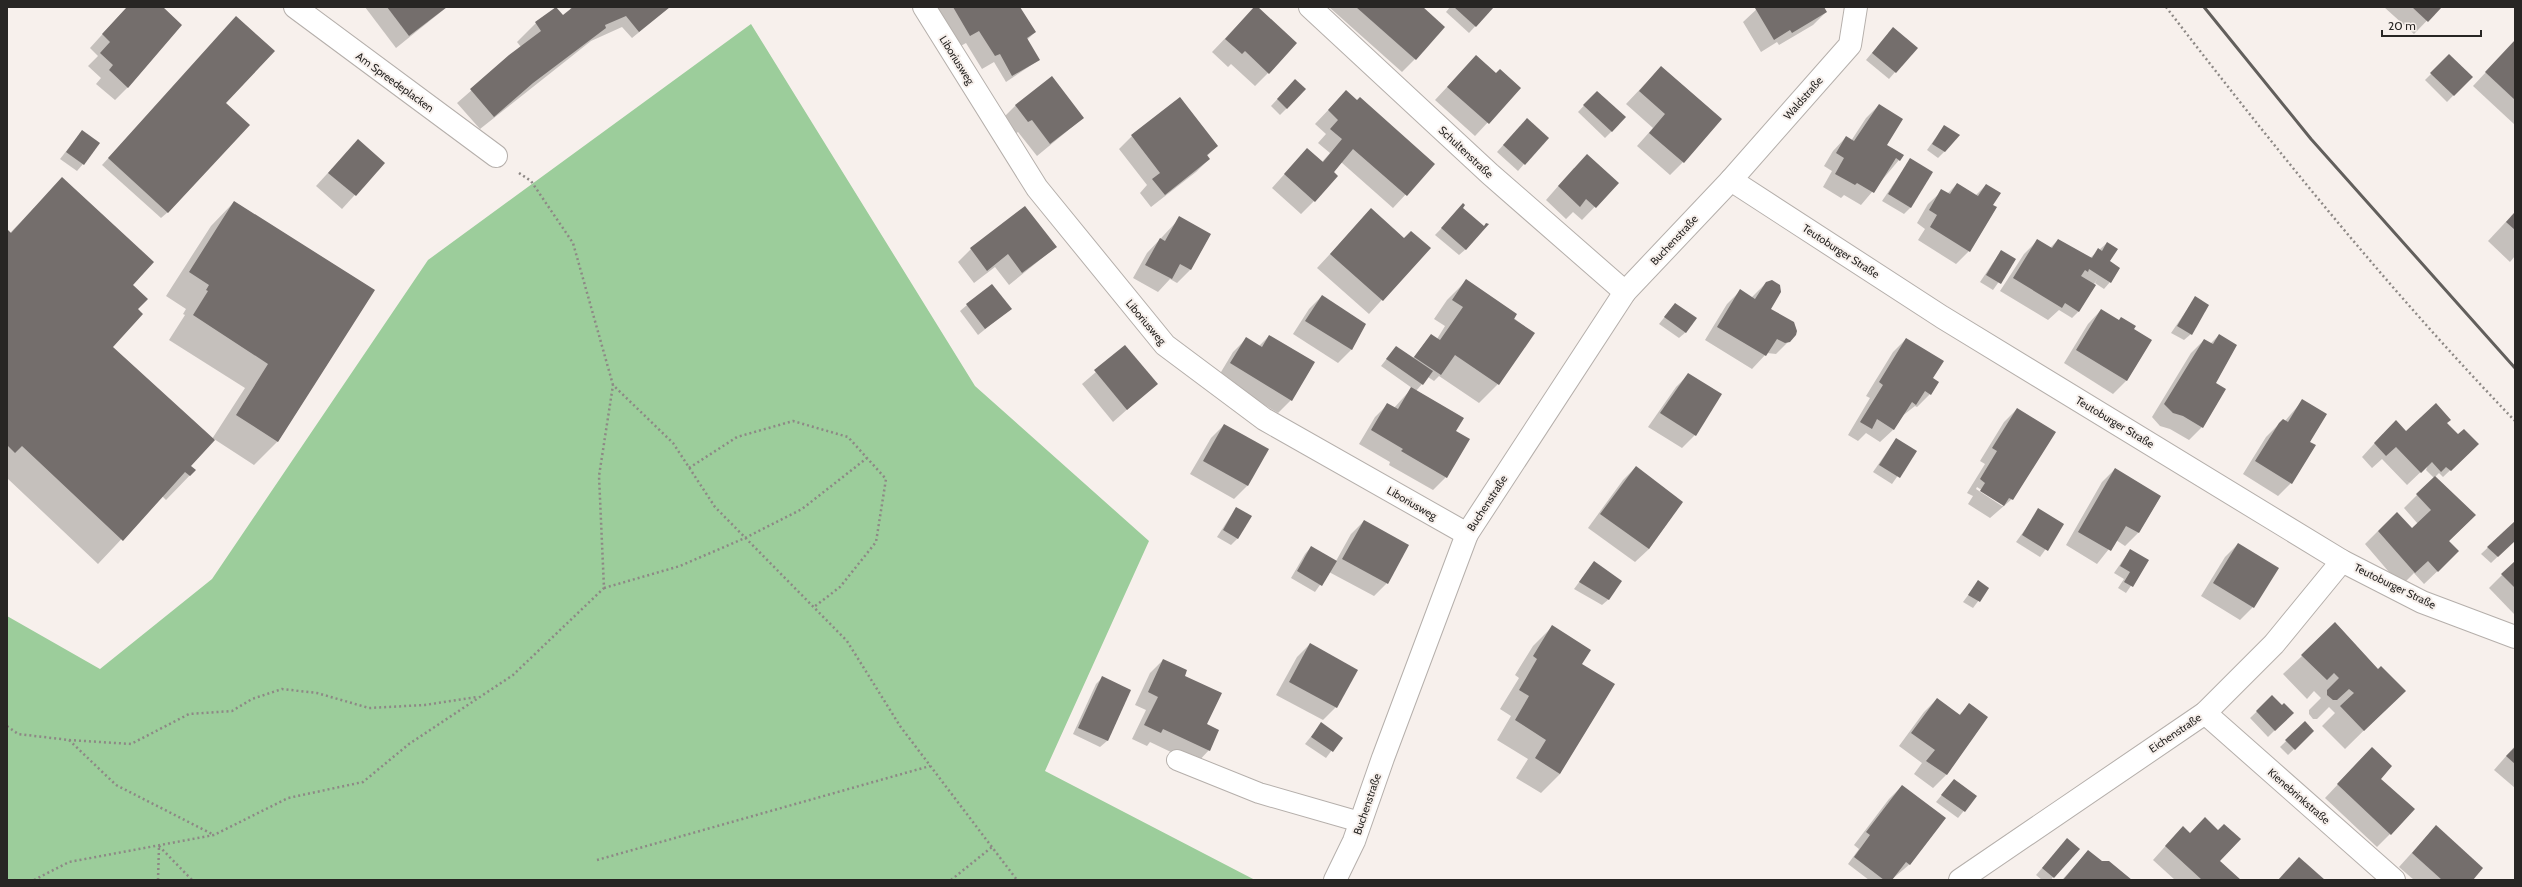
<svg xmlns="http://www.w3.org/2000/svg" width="2522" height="887" viewBox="0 0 2522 887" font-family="Cabin,sans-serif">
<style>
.green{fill:#9ccd9b}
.shadow{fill:#0003;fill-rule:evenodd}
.building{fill:#746e6c}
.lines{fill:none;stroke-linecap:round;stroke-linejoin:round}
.lane-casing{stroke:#b5afab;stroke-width:22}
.street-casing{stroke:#b5afab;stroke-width:24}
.path{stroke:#8d8885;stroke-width:2.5;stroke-dasharray:2 3;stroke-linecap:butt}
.lane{stroke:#fff;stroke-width:20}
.street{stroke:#fff;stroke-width:22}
.rail{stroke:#625f5c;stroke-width:3}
.labels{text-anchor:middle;stroke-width:4;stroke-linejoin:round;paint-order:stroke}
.street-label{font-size:11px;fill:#282624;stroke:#f7f0ec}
</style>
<rect width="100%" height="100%" fill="#f7f0ec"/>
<polygon class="green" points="751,24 975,386 1149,541 1045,771 1255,880 7,880 7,616 100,669 212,579 428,260"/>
<g class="shadow">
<polygon points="127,7 161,7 128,87 115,100 96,84 101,78 88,66 98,56 90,48"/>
<polygon points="365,7 447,7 396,48"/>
<polygon points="570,7 670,7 632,38 622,27 591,41 480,129 457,103 521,47 517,42 536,23 563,16 571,10"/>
<polygon points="939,7 1022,7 1020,8 1035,32 1027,40 1039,60 1006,82 994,62 982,69 966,43 957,48 935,12"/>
<polygon points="1255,7 1268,73 1255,86 1231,64 1228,67 1212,52"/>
<polygon points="1329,7 1421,7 1415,59 1402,72"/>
<polygon points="1450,7 1493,7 1469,33 1446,12"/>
<polygon points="1759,7 1823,7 1826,12 1813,25 1779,45 1777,42 1761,52 1743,22"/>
<polygon points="2384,7 2440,7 2414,34"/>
<polygon points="1887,35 1916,48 1889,79 1866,60"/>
<polygon points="2515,41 2515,125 2473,86"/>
<polygon points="1476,56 1496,74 1520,88 1475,136 1435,100"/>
<polygon points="2449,56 2471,77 2447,102 2425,80"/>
<polygon points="1661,67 1683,162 1670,175 1637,146 1653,128 1626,104"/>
<polygon points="1295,80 1287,108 1280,115 1271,106"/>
<polygon points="1591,98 1612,131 1605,138 1578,112"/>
<polygon points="1357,101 1434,164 1393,208 1341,162 1314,201 1301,214 1272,188 1307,149 1322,162 1330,153 1318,143 1326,134 1315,124 1333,105"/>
<polygon points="1016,105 1083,118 1037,156 1018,132 1015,134 1003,118"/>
<polygon points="1879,105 1886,145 1899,160 1861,205 1844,195 1841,198 1823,187 1832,171 1824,166 1833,151 1846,137 1851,141 1866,118"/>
<polygon points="1520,126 1524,164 1518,171 1497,152"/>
<polygon points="1944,126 1945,151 1938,158 1927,150"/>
<polygon points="82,131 83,164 77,171 60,159"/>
<polygon points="1132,136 1217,146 1207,156 1209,159 1196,172 1151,207 1140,193 1147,185 1119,149"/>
<polygon points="126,139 168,212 161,218 102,165"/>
<polygon points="358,140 384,163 342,209 316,186"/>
<polygon points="1910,160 1931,172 1910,208 1904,214 1882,201"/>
<polygon points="1574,168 1618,183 1582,220 1573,212 1566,219 1546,200"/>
<polygon points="1957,184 1975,196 1986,185 1992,206 1969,251 1956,264 1918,240 1925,229 1917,223 1928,204 1942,191 1947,194"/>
<polygon points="234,202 374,290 278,441 254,465 214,439 190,466 195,470 166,500 162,496 98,564 7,478 7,230 10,233 34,208 131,285 137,309 111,347 212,439 245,388 169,340 185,315 183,314 186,309 166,296 211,226"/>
<polygon points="1461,208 1466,249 1459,255 1435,235"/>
<polygon points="1371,210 1404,239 1429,248 1369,314 1317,268"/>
<polygon points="2515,212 2515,256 2510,262 2488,241"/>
<polygon points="1180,218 1210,234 1190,270 1177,283 1170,279 1158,292 1133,278 1147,253"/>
<polygon points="2058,240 2090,258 2107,243 2110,282 2104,289 2095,283 2097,279 2078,312 2072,318 2059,310 2048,320 2000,291 2024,254 2037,241 2050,248"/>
<polygon points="1056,247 1009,285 995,267 974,283 958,262 971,249"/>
<polygon points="2001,251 2015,259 1993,290 1980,282"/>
<polygon points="1466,281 1533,333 1498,384 1479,403 1439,376 1434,381 1428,377 1416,391 1455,431 1469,439 1446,477 1433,490 1389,465 1390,462 1359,444 1375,417 1388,404 1394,408 1412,388 1381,366 1396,347 1413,358 1431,335 1437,339 1445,326 1434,319 1447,300"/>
<polygon points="1766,283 1770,309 1795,335 1776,354 1767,353 1752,369 1705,340 1727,304 1740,291 1751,298"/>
<polygon points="1322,296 1365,324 1351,350 1338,363 1293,334 1309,309"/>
<polygon points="2195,298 2191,334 2184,340 2171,333"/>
<polygon points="1675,304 1686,332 1679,338 1659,324"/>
<polygon points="967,305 1010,309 978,335 960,311"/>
<polygon points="2101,310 2151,340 2126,381 2113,394 2064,363 2088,324"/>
<polygon points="2219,335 2215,384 2202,427 2189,440 2170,429 2160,426 2152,417 2191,353 2204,340 2210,344"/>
<polygon points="1269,336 1291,400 1278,413 1218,377 1233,352 1246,339 1259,346"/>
<polygon points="1906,339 1932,379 1930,394 1917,407 1915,406 1901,417 1894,429 1880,442 1866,433 1858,441 1848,435 1870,398 1866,396 1893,352"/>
<polygon points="1125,347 1156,384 1113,422 1082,384"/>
<polygon points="1689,374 1695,435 1682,448 1648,427 1676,387"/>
<polygon points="2303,400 2308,442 2291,483 2278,496 2243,474 2266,437 2283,420 2285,421"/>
<path d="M2017,409l-5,90 -22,19 -22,-14 5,-8 -6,-3 18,-29 -5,-3 24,-39zM1977,487l27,18 -2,1 -26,-17z"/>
<polygon points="2446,424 2460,437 2478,444 2443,477 2439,473 2435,477 2475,515 2448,542 2445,564 2424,584 2414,573 2401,586 2365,544 2378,531 2412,530 2418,524 2404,508 2434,478 2426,470 2428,465 2407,485 2382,459 2372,468 2362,457 2383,434 2406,432"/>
<polygon points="1224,425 1267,449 1247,486 1234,499 1190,474 1211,438"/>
<polygon points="1896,439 1915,451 1892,484 1873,472"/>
<polygon points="1636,467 1682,502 1649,549 1635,562 1588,528 1623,480"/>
<polygon points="2115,469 2160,497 2138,533 2125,546 2116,540 2097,564 2066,545 2102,482"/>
<polygon points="1236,508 1238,538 1231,545 1217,537"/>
<polygon points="2039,510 2063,525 2040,557 2016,542"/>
<polygon points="1364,521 1387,583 1374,596 1329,572 1315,592 1291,578 1305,554 1311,547 1336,561 1351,534"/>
<polygon points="2515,522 2515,540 2491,563 2481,554"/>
<polygon points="2238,544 2253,607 2240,620 2201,596 2225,557"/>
<polygon points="2130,550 2148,561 2126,593 2118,588 2124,579 2114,573"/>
<polygon points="1594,562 1609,599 1602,605 1574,589"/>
<polygon points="2515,562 2515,613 2514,614 2489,588"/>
<polygon points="1978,582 1988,588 1973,608 1963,602"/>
<polygon points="1552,627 1581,665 1560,774 1541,793 1516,778 1528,759 1497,740 1511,716 1500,709 1519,678 1515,675 1533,646"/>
<polygon points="1310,644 1336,707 1323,720 1276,695 1297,657"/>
<polygon points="2302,656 2378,670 2404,691 2345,749 2322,726 2335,713 2329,707 2317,719 2313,719 2309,714 2309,710 2321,698 2314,691 2307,699 2283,674"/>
<polygon points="1163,660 1184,677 1205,725 1209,750 1196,764 1150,742 1147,746 1132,739 1146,710 1135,705 1150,673"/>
<polygon points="1102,678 1130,690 1107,741 1100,747 1073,734 1096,684"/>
<polygon points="2272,697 2282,707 2292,713 2268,737 2250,718"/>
<polygon points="1937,699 1959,715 1969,705 1987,717 1946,775 1933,788 1914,774 1922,763 1899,746 1924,712"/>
<polygon points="2305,723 2313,731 2288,755 2280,747"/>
<polygon points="1321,724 1341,738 1326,758 1305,744"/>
<polygon points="2515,746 2515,788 2494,770"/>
<polygon points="2359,762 2379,779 2390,834 2377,847 2325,798"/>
<polygon points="1954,780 1976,796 1958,818 1936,802"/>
<polygon points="1902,786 1910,864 1891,880 1869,880 1848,864 1859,849 1854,845 1889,799"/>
<polygon points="2436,826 2471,880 2414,880 2399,867"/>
<polygon points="2218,831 2219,861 2239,880 2175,880 2153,860 2170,841 2189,834"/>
<polygon points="2061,846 2053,877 2051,880 2042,880 2036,875"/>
<polygon points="2088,851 2101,862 2130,880 2062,880"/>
</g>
<g class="building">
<polygon points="127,7 163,7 182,25 128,88 109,70 113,65 100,53 110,42 102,34"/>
<polygon points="387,7 447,7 409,36"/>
<polygon points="556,7 563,15 573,7 670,7 639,32 626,16 605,25 606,28 533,83 494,117 470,89 509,55 541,31 535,22"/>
<polygon points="953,7 1020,7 1036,32 1027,38 1040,60 1012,76 1000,54 995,56 979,31 970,36"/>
<polygon points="1254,7 1258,7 1297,43 1269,74 1245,51 1242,54 1225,39"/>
<polygon points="1356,7 1423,7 1445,27 1416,60"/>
<polygon points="1454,7 1494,7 1476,27"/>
<polygon points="1757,7 1824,7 1827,12 1792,33 1790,30 1774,40 1755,8"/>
<polygon points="2412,7 2442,7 2428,22"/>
<polygon points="236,16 275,51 226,103 250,125 168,213 108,158"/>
<polygon points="1893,27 1918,48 1896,73 1872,53"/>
<polygon points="2515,40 2515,100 2485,72"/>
<polygon points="2449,54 2473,77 2454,96 2430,73"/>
<polygon points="1476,55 1496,73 1500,69 1521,88 1489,124 1447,87"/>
<polygon points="1661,66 1722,119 1684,163 1649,133 1665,114 1639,91"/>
<polygon points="1052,76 1084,118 1050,144 1032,120 1028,122 1015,105"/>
<polygon points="1295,79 1306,89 1287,109 1277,99"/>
<polygon points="1346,90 1357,100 1360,97 1435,164 1407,196 1353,149 1334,172 1338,176 1315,202 1284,174 1307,148 1323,162 1342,139 1330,129 1338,120 1328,110"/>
<polygon points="1597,91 1626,117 1612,132 1583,105"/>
<polygon points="1180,97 1218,146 1207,155 1210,159 1165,195 1152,179 1160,173 1131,135"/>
<polygon points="1879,104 1903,119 1887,145 1904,155 1900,161 1896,158 1874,193 1857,183 1855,185 1835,174 1844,158 1836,153 1846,136 1854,141"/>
<polygon points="1527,118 1549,138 1525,165 1503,145"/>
<polygon points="1944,125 1960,135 1945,152 1932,144"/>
<polygon points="82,130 100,143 84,165 66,152"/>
<polygon points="358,139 385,163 356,196 328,173"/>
<polygon points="1587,154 1619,183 1596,208 1586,199 1580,207 1558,186"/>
<polygon points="1910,158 1933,172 1911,208 1888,194"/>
<polygon points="62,177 154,262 133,285 148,299 138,309 143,314 113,347 215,440 191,466 196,470 190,476 185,472 123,541 22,446 15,453 7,445 7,229 11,233"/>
<polygon points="1957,183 1978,196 1986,184 2001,193 1993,205 1997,207 1970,252 1930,227 1937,215 1929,210 1941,189 1950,194"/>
<polygon points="234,201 375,290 278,442 236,415 268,364 193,315 208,291 206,290 209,285 189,272"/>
<polygon points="1463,203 1465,205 1463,208 1484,226 1486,223 1489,224 1466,250 1441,228"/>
<polygon points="1025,206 1057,247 1022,273 1008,254 987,271 970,248"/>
<polygon points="1371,208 1404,238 1411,231 1431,248 1383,301 1330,254"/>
<polygon points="2515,212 2515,230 2506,222"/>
<polygon points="1179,216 1211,234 1191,270 1180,264 1172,279 1145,265 1160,238 1165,241"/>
<polygon points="2037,239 2052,248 2058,239 2092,258 2098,248 2102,251 2107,242 2118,249 2110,261 2120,268 2111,283 2089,269 2088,272 2085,270 2081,276 2096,285 2079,312 2065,303 2062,308 2013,278"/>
<polygon points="2001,250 2016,259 2001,284 1986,275"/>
<polygon points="1466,279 1517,314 1514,319 1535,333 1499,385 1455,355 1441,375 1414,357 1431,334 1440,340 1463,307 1452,300"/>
<polygon points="1772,280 1780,285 1781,292 1771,309 1794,322 1797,331 1796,335 1790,342 1785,343 1777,339 1766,356 1717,327 1740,289 1755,299 1766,282"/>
<polygon points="992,284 1012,309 985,329 966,304"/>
<polygon points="1322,295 1366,324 1352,350 1305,321"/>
<polygon points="2195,296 2209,305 2192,335 2177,326"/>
<polygon points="1675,303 1697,318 1686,333 1664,317"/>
<polygon points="2101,309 2119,320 2121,317 2136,326 2134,329 2152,340 2127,381 2076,350"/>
<polygon points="2219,334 2237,345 2216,383 2226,389 2203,428 2183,416 2173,413 2164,404 2204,339 2213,344"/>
<polygon points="1269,335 1315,362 1292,401 1230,363 1246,337 1262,347"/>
<polygon points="1906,338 1944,361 1933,378 1939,382 1931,395 1925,391 1916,405 1912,402 1894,430 1877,419 1872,429 1860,422 1883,385 1879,382"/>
<polygon points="1125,345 1158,384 1127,410 1094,370"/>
<polygon points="1396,346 1433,371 1423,385 1386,359"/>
<polygon points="1688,373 1722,394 1696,436 1660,413"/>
<polygon points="1411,387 1464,418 1456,431 1470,439 1447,478 1401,451 1403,449 1371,430 1387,403 1398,409"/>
<polygon points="2302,399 2327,414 2310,442 2316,445 2292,484 2255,461 2279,423 2283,419 2288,422"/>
<polygon points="2436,403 2451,420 2447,423 2458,434 2464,429 2479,444 2451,471 2446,467 2441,472 2432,462 2421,473 2396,447 2386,456 2374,443 2396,420 2406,431"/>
<polygon points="2017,408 2056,432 2013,500 2009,498 2004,506 1980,491 1985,483 1980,479 1997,451 1992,448"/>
<polygon points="1224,424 1269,449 1248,486 1203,461"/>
<polygon points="1896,438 1917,451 1900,478 1879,465"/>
<polygon points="1636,466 1683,502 1649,549 1600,514"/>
<polygon points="2115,468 2161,496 2139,533 2126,526 2111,551 2078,532"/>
<polygon points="2435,476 2476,515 2449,541 2459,551 2438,572 2428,561 2415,573 2378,531 2397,512 2412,528 2431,510 2416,494"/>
<polygon points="1236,507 1252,516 1238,539 1223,530"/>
<polygon points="2038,508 2064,524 2048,551 2022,535"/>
<polygon points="1364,520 1409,545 1388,584 1342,559"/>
<polygon points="2515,521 2515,541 2498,557 2487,547"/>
<polygon points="2238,543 2279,568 2254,608 2213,583"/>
<polygon points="1311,546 1337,561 1322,586 1297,571"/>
<polygon points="2130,549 2149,560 2133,587 2124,582 2130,572 2120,566"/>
<polygon points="1594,561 1622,581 1609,600 1579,582"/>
<polygon points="2515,561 2515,588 2501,574"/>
<polygon points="1978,580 1989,588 1980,602 1968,595"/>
<polygon points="2335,622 2378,669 2381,666 2406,691 2364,731 2340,706 2354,693 2349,689 2337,700 2333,700 2327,695 2327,690 2339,678 2334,673 2327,680 2301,655"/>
<polygon points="1552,625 1591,650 1582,664 1615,684 1560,774 1535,758 1546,740 1515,720 1529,696 1519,690 1537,659 1533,656"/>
<polygon points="1310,643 1358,670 1337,708 1289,682"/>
<polygon points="1163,659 1187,670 1185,676 1222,693 1207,724 1219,730 1210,751 1163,729 1161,733 1144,725 1158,697 1148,692"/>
<polygon points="1102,676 1131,690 1108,741 1078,728"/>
<polygon points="2272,695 2282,705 2284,703 2294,713 2275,731 2256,711"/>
<polygon points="1937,698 1960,715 1969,703 1988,717 1947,775 1926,761 1935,750 1911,733"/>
<polygon points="2305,721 2314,731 2295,750 2285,740"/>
<polygon points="1321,722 1343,738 1333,752 1311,737"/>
<polygon points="2372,747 2392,766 2381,779 2415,809 2391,835 2337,784"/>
<polygon points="2515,747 2515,764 2506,756"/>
<polygon points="1954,779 1977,796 1965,812 1941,795"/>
<polygon points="1902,785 1946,818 1910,865 1906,862 1892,880 1884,880 1854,857 1870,835 1866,832"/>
<polygon points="2205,817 2218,830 2224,824 2241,839 2220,861 2241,880 2202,880 2165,846 2183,826 2190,833"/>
<polygon points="2436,825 2483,868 2473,880 2442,880 2412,853"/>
<polygon points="2067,838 2080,849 2054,878 2042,868"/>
<polygon points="2088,850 2102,861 2109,861 2132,880 2063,880"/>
<polygon points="2299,857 2325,880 2278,880"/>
</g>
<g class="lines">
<g class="lane-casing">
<polyline id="lane" points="1177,760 1259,793 1360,822"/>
</g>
<g class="street-casing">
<g id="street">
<polyline points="295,7 496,156"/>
<polyline points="924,7 1037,188 1165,345 1264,419 1467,534"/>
<polyline points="1310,7 1490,174 1625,292"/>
<polyline points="1731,180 1942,317 2342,561 2422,602 2515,637"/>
<polyline points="2205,713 2394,880"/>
<polyline points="1335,880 1354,841 1383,758 1467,534 1625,292 1731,180 1850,45 1856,7"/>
<polyline points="1960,880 2205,713 2274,644 2342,561"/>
</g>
</g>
<g class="path">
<path d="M2166,7c110,143 224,284 349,414"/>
<polyline points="519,173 531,181 573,243 613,385 673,443 715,507 847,641 900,726 1017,880"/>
<polyline points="689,468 737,437 793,421 848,437 886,479 876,542 840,587 814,607"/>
<polyline points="604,588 680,566 745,538 802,509 867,458"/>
<polyline points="7,726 18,734 69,740 116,785 214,835"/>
<polyline points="69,740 131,744 189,714 232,711 252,699 282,689 317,693 369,708 425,705 477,697"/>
<polyline points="159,846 192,880"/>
<polyline points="597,860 930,766"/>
<polyline points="34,880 69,862 214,835 288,798 363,782 409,744 513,675 604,588 599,476 613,385"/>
<polyline points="158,880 159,846"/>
<polyline points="951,880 992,847"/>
</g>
<use href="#lane" class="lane"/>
<use href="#street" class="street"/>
<polyline class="rail" points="2204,7 2311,139 2515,368"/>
</g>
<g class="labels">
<g class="street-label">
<text transform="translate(957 60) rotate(58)" y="4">Liboriusweg</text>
<text transform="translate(395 82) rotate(36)" y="4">Am Spreedeplacken</text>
<text transform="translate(1803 98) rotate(-49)" y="4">Waldstraße</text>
<text transform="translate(1466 152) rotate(43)" y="4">Schultenstraße</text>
<text transform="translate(1674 240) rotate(-47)" y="4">Buchenstraße</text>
<text transform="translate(1841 251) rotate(33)" y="4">Teutoburger Straße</text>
<text transform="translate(1146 322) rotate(50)" y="4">Liboriusweg</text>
<text transform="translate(2115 422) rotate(31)" y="4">Teutoburger Straße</text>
<text transform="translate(1412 503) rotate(30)" y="4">Liboriusweg</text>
<text transform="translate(1487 503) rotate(-57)" y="4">Buchenstraße</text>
<text transform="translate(2395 586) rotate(26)" y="4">Teutoburger Straße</text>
<text transform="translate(2175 733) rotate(-34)" y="4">Eichenstraße</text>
<text transform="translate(2299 796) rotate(41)" y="4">Kienebrinkstraße</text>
<text transform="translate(1367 804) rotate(-71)" y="4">Buchenstraße</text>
</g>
</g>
<rect width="2522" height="887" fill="none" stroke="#282624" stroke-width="16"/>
<path d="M2382 30v6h99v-6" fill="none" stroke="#282624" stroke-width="2"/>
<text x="2388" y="30" font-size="12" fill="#282624" stroke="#f7f0ec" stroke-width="3" paint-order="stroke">20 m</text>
</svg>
